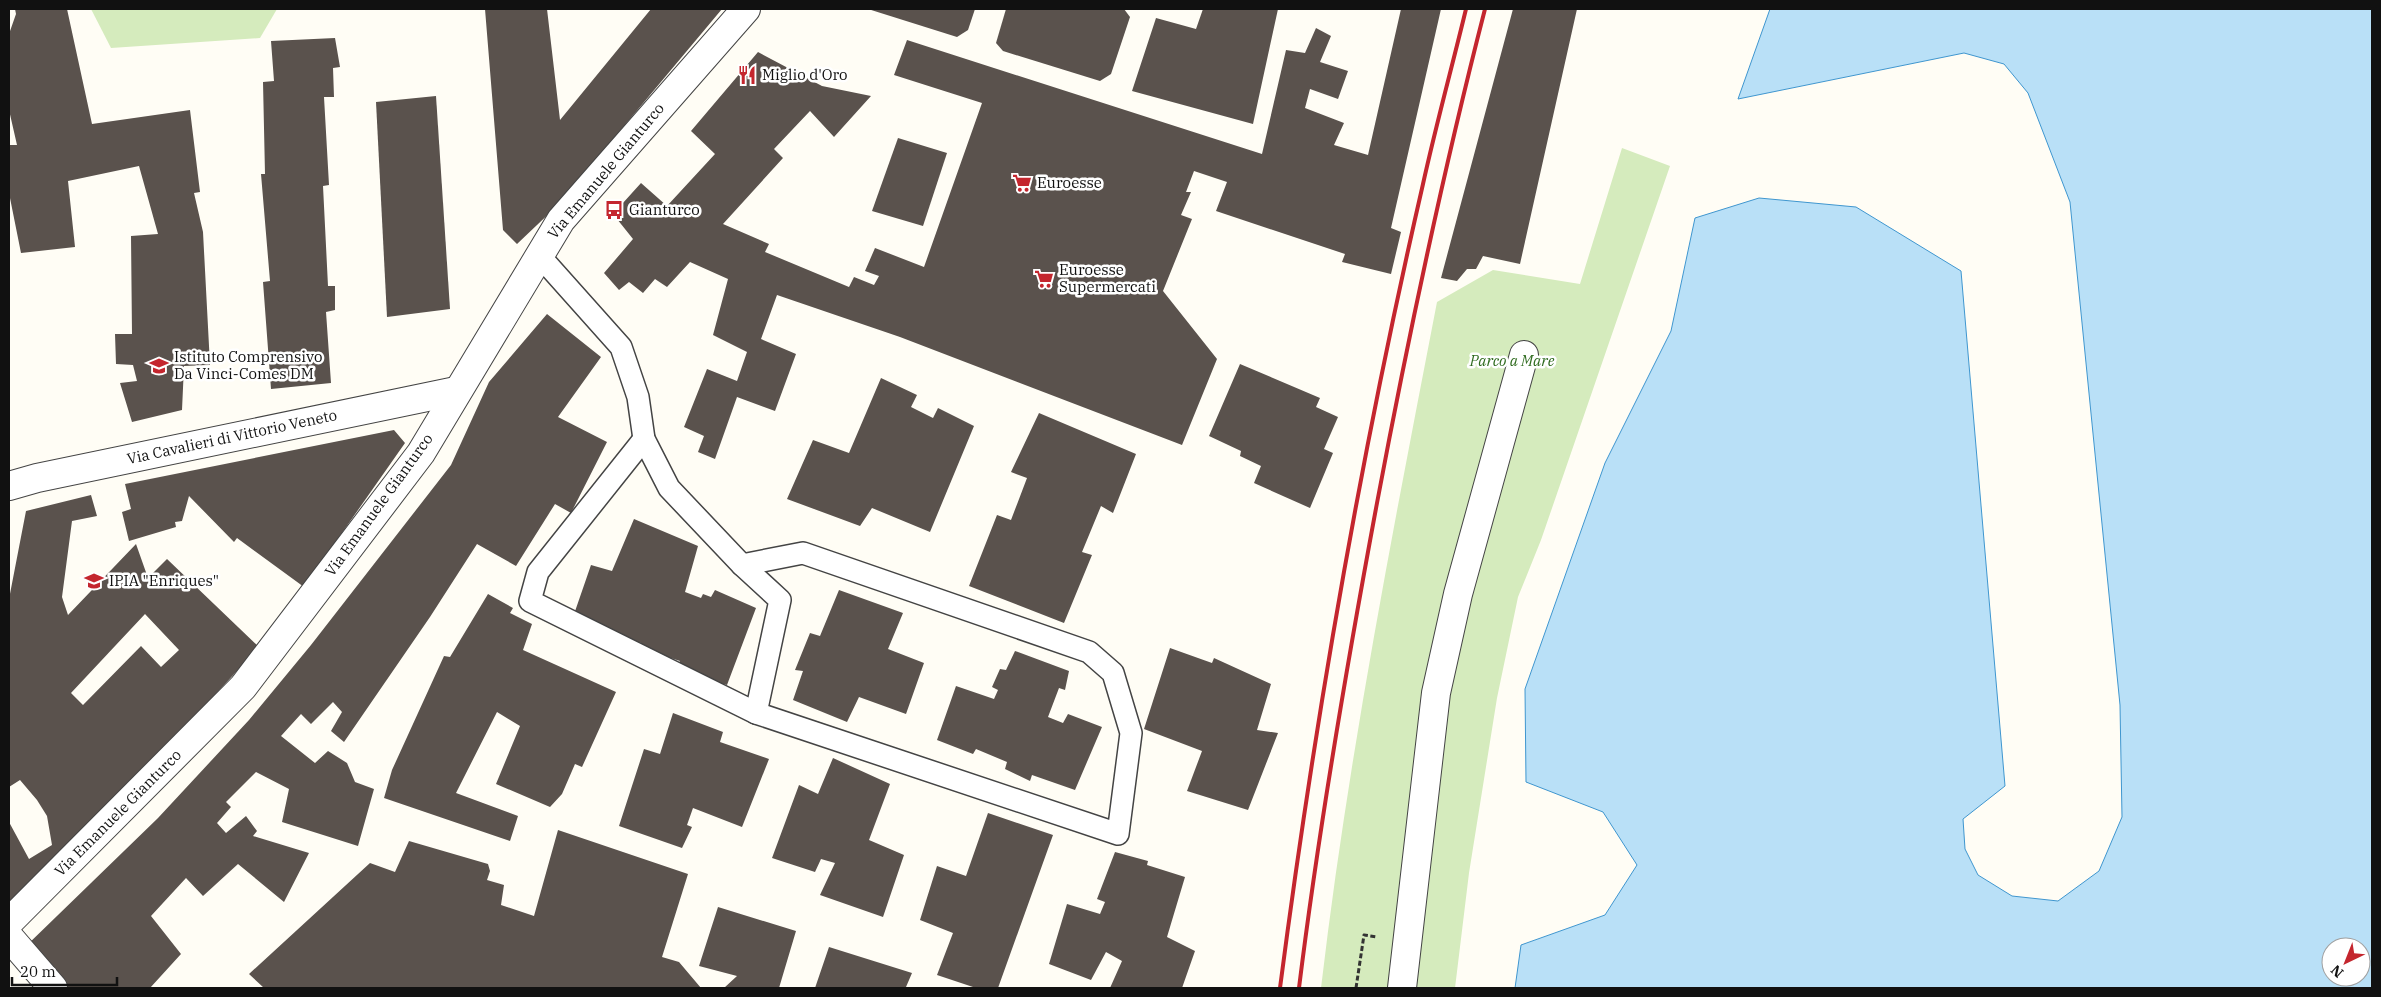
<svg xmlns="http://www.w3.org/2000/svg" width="2381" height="997" viewBox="0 0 2381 997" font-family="'IBM Plex Serif',serif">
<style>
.green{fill:#d5ebbd}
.water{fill:#b9e0f7;stroke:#3f96cf;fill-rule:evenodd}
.building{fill:#5a524d;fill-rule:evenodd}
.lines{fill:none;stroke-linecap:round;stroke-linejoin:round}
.service-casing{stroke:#444;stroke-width:24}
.pedestrian-casing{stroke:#444;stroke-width:30}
.minor-casing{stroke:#444;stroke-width:30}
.path{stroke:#333;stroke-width:3;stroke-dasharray:5 2.5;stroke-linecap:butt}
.service{stroke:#fff;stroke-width:21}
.pedestrian{stroke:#fff;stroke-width:28}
.minor{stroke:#fff;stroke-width:28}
.rail{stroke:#c4262e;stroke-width:4}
.labels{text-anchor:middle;stroke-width:5;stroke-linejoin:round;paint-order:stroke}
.poi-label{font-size:15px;fill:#111;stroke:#fff;text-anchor:start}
.street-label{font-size:15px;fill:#111;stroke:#fff}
.park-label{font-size:15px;font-style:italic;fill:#2f6b1f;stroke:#fff}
</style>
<rect width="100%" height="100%" fill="#fffdf5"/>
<g class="green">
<polygon points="91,9 277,9 260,38 111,48"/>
<path d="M1622,148l48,18 -129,374 -23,57 -21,101 -28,175 -14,115h-134c27,-230 72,-458 116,-686l56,-32 87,14z"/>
</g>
<path class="water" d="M1770,9h602v979h-857l6,-43 84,-30 32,-50 -34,-53 -77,-30 -1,-93 80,-226 66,-132 24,-113 64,-20 97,9 105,64 44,515 -42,33 2,30 13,26 34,21 46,5 41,-30 23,-54 -2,-112 -50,-503 -42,-109 -24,-29 -40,-11 -226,46zM2331,947h30v30h-30z"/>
<g class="building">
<polygon points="15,9 67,9 92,124 190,110 200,192 194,193 203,232 210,365 184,366 182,410 132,422 120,383 137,381 133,365 116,364 115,334 132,334 131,236 158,234 139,166 68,181 75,247 21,253 9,193 9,145 17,145 9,110 9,34 16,14"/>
<polygon points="485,9 547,9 560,120 651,9 722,9 557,206 517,244 503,230"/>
<polygon points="868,9 975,9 968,30 957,37"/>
<polygon points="1006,9 1124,9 1130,17 1111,74 1100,81 1003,51 996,43"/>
<polygon points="1203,9 1278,9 1253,124 1132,91 1156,18 1196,29"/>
<polygon points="1401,9 1441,9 1391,228 1401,232 1391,274 1342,262 1345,254 1216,211 1227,182 1194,171 1186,192 1191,192 1181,215 1192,219 1163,291 1217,359 1182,445 900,337 777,295 761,339 796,354 775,411 737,397 715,459 698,452 704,436 684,427 707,369 737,381 747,352 713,335 728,279 690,262 667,287 655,279 643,293 629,282 619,290 604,273 633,239 613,214 641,183 667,206 715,154 691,131 758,52 822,86 871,96 834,137 810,111 774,149 783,158 723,224 769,244 765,252 849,287 854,277 874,285 879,276 865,271 875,248 924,267 982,103 894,75 907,40 1262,154 1286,50 1305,53 1316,28 1331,36 1320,62 1348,71 1338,99 1310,89 1305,108 1344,123 1334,145 1368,155"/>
<polygon points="1513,9 1577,9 1520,264 1483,256 1476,269 1467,269 1457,281 1441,278"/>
<polygon points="335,38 340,67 333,68 334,97 324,97 329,185 323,186 328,286 335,286 335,310 326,312 331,383 271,389 263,282 270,281 261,174 265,174 263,82 274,81 271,41"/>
<polygon points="436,96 450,309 387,317 376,102"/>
<polygon points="898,138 947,153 923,226 872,211"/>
<polygon points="547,314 601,357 558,417 607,442 571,513 555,504 516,566 477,544 430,617 344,742 331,731 342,712 333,702 311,724 301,714 281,736 315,763 328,751 347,763 355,782 374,789 358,846 282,822 289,789 256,772 226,802 231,807 217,823 226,833 246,816 257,831 253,836 309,853 284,902 238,864 203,896 186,878 151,916 181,954 150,988 58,988 24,948 158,818 249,720 311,645 451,465 489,382"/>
<polygon points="1240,364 1320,398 1316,407 1338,417 1324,449 1333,453 1310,508 1254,483 1261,466 1240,456 1241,451 1209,436"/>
<polygon points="881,378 917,395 911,407 933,418 938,408 974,426 930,532 872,508 860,526 787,499 813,440 849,453"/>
<polygon points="1039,413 1136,454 1113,513 1101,506 1082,552 1092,555 1064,623 969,586 997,515 1011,520 1027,478 1011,472"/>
<polygon points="394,430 405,443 304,587 237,538 234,542 189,496 182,521 175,522 176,527 129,541 122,512 131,509 125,484"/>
<path d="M91,495l6,21 -25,5 -10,76 6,18 68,-71 12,34 19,-19 92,88 -195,212 -55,47v-84l20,37 23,-14 -5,-29 -10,-16 -17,-20 -11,7v-188l17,-88zM145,614l34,36 -18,17 -20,-21 -58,59 -12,-12z"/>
<polygon points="634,519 698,546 685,592 701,598 703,594 711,597 715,590 756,608 727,685 674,670 680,661 640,648 641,643 572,620 591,565 612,571"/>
<polygon points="839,590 903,613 888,649 924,663 906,714 859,697 847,722 793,700 803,671 795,670 810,633 820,636"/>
<polygon points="488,594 513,608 510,613 532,624 523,650 616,692 582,767 575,764 562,794 550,807 496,784 520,726 497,712 456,793 518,816 510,841 384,798 392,770 444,656 450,657"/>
<polygon points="1170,648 1212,663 1214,658 1271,684 1257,730 1278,733 1248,810 1187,791 1202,751 1144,729"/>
<polygon points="1015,651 1069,671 1065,690 1059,688 1048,717 1063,723 1068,714 1102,727 1075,790 1032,775 1030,781 1005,769 1007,762 976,749 973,754 937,740 956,686 994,699 998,690 992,687 1000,669 1006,670"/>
<polygon points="673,713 723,732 720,742 769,759 742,827 693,808 687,825 692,827 682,848 619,826 644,749 660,754"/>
<polygon points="833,758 890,784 869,840 904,855 883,917 820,895 835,863 821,859 815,872 772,858 799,785 818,794"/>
<polygon points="988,813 1053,835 998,988 976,988 937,975 953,933 920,920 937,866 966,876"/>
<polygon points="558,830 688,874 662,957 679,962 701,988 264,988 249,974 370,863 395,872 409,841 488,864 490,871 487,880 504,885 501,905 534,916"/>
<polygon points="1115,852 1148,861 1147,865 1185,877 1167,937 1195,951 1182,988 1110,988 1122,961 1106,952 1091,980 1049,964 1067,904 1100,914 1105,902 1097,899"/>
<polygon points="718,907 796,931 779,988 724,988 737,976 699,966"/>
<polygon points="829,947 912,973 906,987 909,988 815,988"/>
</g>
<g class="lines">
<g class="service-casing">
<g id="service">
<polyline points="538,254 621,347 638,397 644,439 669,488 742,565 780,600 756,713"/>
<polyline points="644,439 538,572 530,601 756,713 1118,834 1131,733 1113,673 1089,652 803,553 742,565"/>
</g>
</g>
<g class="pedestrian-casing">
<polyline id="pedestrian" points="1402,988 1436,693 1458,594 1524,355"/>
</g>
<g class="minor-casing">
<g id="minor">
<polyline points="9,486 37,478 456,391"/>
<polyline points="9,922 243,687 421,453 561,220 746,9"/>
<polyline points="9,937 53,988"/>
</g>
</g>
<polyline class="path" points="1356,988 1364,935 1377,937"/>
<use href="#service" class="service"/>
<use href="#pedestrian" class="pedestrian"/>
<use href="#minor" class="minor"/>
<g class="rail">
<path d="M1280,988c35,-269 82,-539 143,-804 13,-59 29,-117 43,-175"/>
<path d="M1299,988c20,-162 48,-324 78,-485 31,-165 66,-331 108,-494"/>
</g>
</g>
<defs>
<g id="restaurant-bare" transform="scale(1.5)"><path d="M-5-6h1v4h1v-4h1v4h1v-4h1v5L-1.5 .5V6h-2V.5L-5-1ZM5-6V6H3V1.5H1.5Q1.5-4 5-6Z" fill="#c4262e" stroke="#fff" stroke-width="2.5" paint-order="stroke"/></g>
<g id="supermarket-bare" transform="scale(1.5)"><path d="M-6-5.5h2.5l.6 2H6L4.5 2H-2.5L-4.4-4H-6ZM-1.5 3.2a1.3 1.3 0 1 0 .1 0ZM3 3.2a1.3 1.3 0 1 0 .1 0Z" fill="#c4262e" stroke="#fff" stroke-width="2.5" paint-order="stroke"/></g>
<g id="bus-bare" transform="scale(1.5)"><path d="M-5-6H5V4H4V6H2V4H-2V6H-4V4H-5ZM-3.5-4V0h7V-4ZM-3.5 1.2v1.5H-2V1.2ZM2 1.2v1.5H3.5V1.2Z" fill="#c4262e" stroke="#fff" stroke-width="2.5" paint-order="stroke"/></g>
<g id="school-bare" transform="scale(1.5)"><path d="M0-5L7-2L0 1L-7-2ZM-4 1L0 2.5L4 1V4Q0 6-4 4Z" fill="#c4262e" stroke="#fff" stroke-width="2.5" paint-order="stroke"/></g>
</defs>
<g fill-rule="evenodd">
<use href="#restaurant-bare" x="747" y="75"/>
<use href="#supermarket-bare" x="1022" y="183"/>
<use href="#bus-bare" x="614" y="210"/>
<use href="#supermarket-bare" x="1044" y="279"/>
<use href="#school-bare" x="159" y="366"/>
<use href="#school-bare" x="94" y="581"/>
</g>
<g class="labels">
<g class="poi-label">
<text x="762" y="80">Miglio d'Oro</text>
<text x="1037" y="188">Euroesse</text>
<text x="629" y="215">Gianturco</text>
<text x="1059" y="275">Euroesse<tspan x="1059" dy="17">Supermercati</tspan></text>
<text x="174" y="362">Istituto Comprensivo<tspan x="174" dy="17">Da Vinci-Comes DM</tspan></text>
<text x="109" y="586">IPIA "Enriques"</text>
</g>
<g class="street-label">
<text transform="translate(606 171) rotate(-50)" y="5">Via Emanuele Gianturco</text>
<text transform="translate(232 437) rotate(-12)" y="5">Via Cavalieri di Vittorio Veneto</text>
<text transform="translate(379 505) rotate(-54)" y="5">Via Emanuele Gianturco</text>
<text transform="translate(118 813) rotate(-45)" y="5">Via Emanuele Gianturco</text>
</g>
<g class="park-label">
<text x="1512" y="366">Parco a Mare</text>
</g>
</g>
<rect width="2381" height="997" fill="none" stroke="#111111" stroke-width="20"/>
<g transform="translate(2346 962) rotate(223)"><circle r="24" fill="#ffffff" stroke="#a0a0a0"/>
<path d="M0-4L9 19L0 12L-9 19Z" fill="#c4262e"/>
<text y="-8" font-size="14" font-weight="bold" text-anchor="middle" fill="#111111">N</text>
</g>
<path d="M12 977v8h105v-8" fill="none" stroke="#111111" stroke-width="2.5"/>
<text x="20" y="977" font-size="15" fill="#111111" stroke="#ffffff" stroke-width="4" paint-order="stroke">20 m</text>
</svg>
